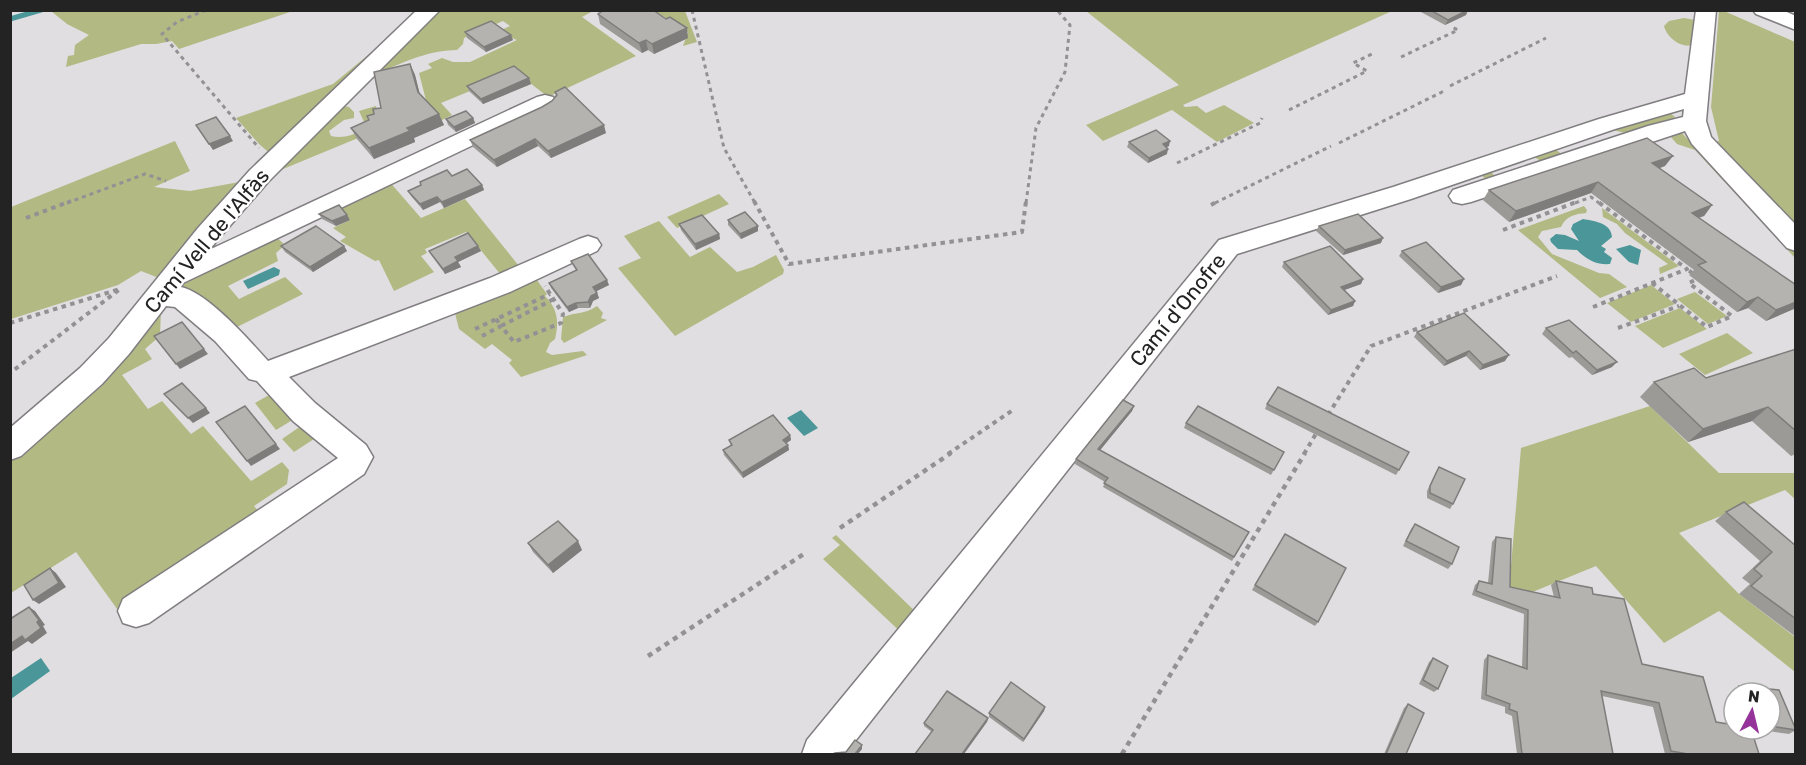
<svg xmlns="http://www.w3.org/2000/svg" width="1806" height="765" viewBox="0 0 1806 765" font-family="Rubik,sans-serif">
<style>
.green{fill:#b2b983}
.water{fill:#4b9699}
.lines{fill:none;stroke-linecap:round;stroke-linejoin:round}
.stream{stroke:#4b9699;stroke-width:5}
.minor-casing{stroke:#807e80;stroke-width:3}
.path-far2{stroke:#939193;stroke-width:3;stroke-dasharray:4 4;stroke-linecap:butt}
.path-far1{stroke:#939193;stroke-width:4;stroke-dasharray:4.5 4.5;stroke-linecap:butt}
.path{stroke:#939193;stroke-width:4.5;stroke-dasharray:5 5;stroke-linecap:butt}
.minor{fill:#fff;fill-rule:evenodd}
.wall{fill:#9c9a97}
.shaded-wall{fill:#7f7d7b}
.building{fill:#b5b3b0;stroke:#7f7d7b;stroke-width:1.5}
.labels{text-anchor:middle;stroke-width:4.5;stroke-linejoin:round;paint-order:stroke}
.street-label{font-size:21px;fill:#242324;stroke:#fff}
</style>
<rect width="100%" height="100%" fill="#e0dee0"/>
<g class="green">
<polygon points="51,11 293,11 179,49 172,41 156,44 141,44 66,67 68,56 74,55 75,45 89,35 67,24"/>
<path d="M439,11h154l-11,6 54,39 -88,41 -32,-25 -75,31 11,12 -12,6 -12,-13 -9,-35 13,-5 -4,-4 14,-6 11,4h17l47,-22 -20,-8 13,-6 -7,-5 -39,17 -1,6 -6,6c-31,0 -59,15 -88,27z"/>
<polygon points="655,11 685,11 697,42 683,46 688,32"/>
<polygon points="1086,11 1392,11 1183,105 1185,107 1197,106 1206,113 1224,105 1254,123 1217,142 1172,110 1103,141 1086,125 1179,85"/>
<polygon points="1719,11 1724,11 1795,42 1795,234 1711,142 1719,141 1711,107"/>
<path d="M1684,18l11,2 -2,25c-12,3 -26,-7 -29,-19l5,-5z"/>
<polygon points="385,41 273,156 259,144 236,118 333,84"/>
<path d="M344,106l5,1 5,5v6l-10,2 -15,11 2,5c11,3 29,-1 34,-12l-6,-13 17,-5 4,19 -5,6 -104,43z"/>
<polygon points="1669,112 1675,117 1674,118 1625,133 1613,130 1555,149 1564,156 1542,162 1533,156 1490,171 1496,177 1487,180 1476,171"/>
<polygon points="1681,132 1795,253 1795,258 1695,150 1677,144 1670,136"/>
<polygon points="175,141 190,171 154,187 190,191 245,181 159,278 141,271 118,285 11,319 11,207"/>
<polygon points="388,180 421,218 465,199 523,271 501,275 466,232 425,249 427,253 421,256 434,272 394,291 379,260 375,261 340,241 346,237 333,228 350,220 338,205"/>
<polygon points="719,194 729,204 677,228 667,217"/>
<path d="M1584,206l3,4 -1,3c-11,1 -20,3 -25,14l-19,4 -4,6 14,17 47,19 10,1 18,13 -27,11 -82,-68z"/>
<polygon points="1602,208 1679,266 1660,274 1659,268 1668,264 1625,233 1617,224 1603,217"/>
<polygon points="659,221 690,257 710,247 737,272 753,267 776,255 784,270 783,274 675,336 618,268 641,258 624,236"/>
<polygon points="274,235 285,245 276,253 278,261 228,286 239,299 285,277 303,294 231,330 182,285 188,277"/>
<path d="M534,276l13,18 -2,2c13,13 14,26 10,43l-5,4 -4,9 6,3 31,-4 4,4 -66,22 -12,-14 3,-3 -20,-16 -7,5 -26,-20 -5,-20z"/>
<polygon points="1651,285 1675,304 1631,322 1607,303"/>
<polygon points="1695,292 1727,316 1708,324 1677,299"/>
<path d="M597,306l6,7 -2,5 6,2 -43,23 -3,-4 2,-22c13,-5 23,-3 34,-11z"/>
<polygon points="1680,308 1707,329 1663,348 1635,326"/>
<polygon points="161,309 160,336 145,349 152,359 122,375 148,409 162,401 191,434 203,426 251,481 282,462 289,470 287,484 254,506 266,520 120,613 76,552 11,593 11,461 116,368"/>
<polygon points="1727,333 1753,353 1705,375 1679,354"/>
<polygon points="269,395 294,419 276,430 255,403"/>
<polygon points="1650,406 1719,473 1795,473 1795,499 1785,490 1679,533 1739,594 1795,637 1795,672 1719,611 1664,643 1596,566 1508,602 1521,448"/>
<polygon points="301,426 314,439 294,452 282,439"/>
<polygon points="836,535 921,617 906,637 823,559 840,545 832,538"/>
</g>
<g class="water">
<path d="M1583,219c12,2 28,4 29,18l-11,9 5,3 -2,3 8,6 -2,6c-14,1 -23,-4 -33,-14l-19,-1 -7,-7 -1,-3 6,-5 9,1 14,6 -8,-12 2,-5z"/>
<polygon points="1630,245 1641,250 1638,265 1629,262 1616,249"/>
<polygon points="274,267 280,270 279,275 248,289 243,281"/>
<polygon points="801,410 818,428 804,436 787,418"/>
<polygon points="41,658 50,671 11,699 11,678"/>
</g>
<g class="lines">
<polyline class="stream" points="10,19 41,10"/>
<g class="minor-casing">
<g id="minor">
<path d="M417,10h23l-172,172 -59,68 328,-153 8,-2 8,2 4,5 -4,5 -370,176 -2,4c27,6 67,52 87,74l222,-83 89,-39 9,-3 9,3 4,6 -4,6 -87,41 -221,85 26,26 51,42 7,12 -9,17 -215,149 -13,4 -13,-4 -5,-12 5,-12 215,-141 -45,-37 -36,-40 -8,-2 -34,-38 -40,-34 -9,-1 -37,48 -27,30 -81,72 -11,4v-32l70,-60 29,-30 89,-110 52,-58z"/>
<polygon points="1696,10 1716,10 1706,121 1711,137 1796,225 1796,251 1787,248 1692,144 1685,131 1471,202 1462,204 1453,202 1449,196 1453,190 1648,126 1683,117 1684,109 1615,129 1411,199 1237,254 845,754 802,754 807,740 1219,240 1393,187 1599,119 1685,94"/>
<polygon points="1753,10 1782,10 1796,16 1796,30 1756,14"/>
</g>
</g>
<g class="path-far2">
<polyline points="206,10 177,22 162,34 259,148"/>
<polyline points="692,10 724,148 755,203"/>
<polyline points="1401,57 1458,30 1452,27"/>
<polyline points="1450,86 1546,38"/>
<polyline points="1289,110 1367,71 1353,63 1374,53"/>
<polyline points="1339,143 1444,91"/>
<polyline points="1177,163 1260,123 1262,118"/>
<polyline points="67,203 145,174 166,181"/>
<polyline points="1026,203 1036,128 1065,72 1070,25 1057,10"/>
<polyline points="1215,203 1331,146"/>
<polyline points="1575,203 1591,197 1599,203"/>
</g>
<g class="path-far1">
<polyline points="754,201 789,264 1022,232 1026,201"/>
<polyline points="1211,205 1218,201"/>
<polyline points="26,218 71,201"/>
<polyline points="1503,230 1579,201"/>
<polyline points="1652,283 1707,327 1732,316 1689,283 1699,278 1687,269"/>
<polyline points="1593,307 1687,269 1597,201"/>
<polyline points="496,319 501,326 554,299"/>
<polyline points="10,323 120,289 10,373"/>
<polyline points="1618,328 1679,306"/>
<polyline points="475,329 550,294"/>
<polyline points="482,336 501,326 514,342 561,323 563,314 545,286"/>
<polyline points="1328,415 1371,346 1557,276"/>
<polyline points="948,454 1013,410"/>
<polyline points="1304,454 1317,432"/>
</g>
<g class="path">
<polyline points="840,528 951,453"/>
<polyline points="648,656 807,552"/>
<polyline points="1122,754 1305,453"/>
</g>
<use href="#minor" class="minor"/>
</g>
<g class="wall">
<polygon points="1422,10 1468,10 1466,15 1445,25 1421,12"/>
<polygon points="598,14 666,19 688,38 654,54 648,50 642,53 600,24"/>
<polygon points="465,32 513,40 486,52 467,38"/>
<polygon points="410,64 415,75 420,95 444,125 414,138 415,142 374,159 357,139 351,128 369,120 374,114 381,108"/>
<polygon points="529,78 531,84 483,104 469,91 467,86"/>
<polygon points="555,92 606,133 551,158 538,146 497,167 473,147 470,140 542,107 552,101 556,95"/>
<polygon points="473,118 475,123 456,132 448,125 446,119"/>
<polygon points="1129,142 1169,146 1166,147 1167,154 1148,163 1127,147"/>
<polygon points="1665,166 1659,168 1712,205 1704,216 1699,217 1796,308 1766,321 1748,308 1737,312 1689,275 1694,270 1591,193 1509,222 1483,200 1489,190"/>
<polygon points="452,176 482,185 484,190 444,208 440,202 423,210 411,196 408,191"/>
<polygon points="319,214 350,220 336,226 322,219"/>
<polygon points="728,220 758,226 758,231 741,239 728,225"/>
<polygon points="679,224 719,234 720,239 696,250 681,230"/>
<polygon points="1319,226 1381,243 1343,255 1316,231"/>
<polygon points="281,246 344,246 347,251 313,272 285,252"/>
<polygon points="478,246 481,251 458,262 461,267 445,274 432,256 429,251"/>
<polygon points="1402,251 1464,279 1461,285 1438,293 1399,256"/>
<polygon points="571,261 609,285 596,291 599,298 593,301 590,308 578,308 569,312 551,288 549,283 576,270"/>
<polygon points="1284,262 1363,279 1361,284 1344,290 1355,301 1353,306 1328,315 1282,267"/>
<polygon points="1546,328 1612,367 1592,375 1572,357 1569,358 1542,334"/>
<polygon points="1417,332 1505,361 1480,370 1466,356 1444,366 1414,337"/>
<polygon points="1796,349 1796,454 1791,456 1752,421 1688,442 1640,397 1654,382 1706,378"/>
<polygon points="1267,404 1399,470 1396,475 1265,409"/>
<polygon points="1134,406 1132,411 1100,450 1249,532 1232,561 1103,487 1105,482 1075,464 1076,459"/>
<polygon points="1186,423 1284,452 1271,475 1184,428"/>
<polygon points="790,435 791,440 786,443 788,445 789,450 743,478 724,455 723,450 731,446 729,440"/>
<polygon points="1439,467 1453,504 1450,509 1427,498 1427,491 1436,472"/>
<polygon points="1726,512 1796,546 1796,637 1739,594 1750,584 1742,578 1760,561 1715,521"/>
<polygon points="1415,524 1452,564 1448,569 1403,546 1411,529"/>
<polygon points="1285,534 1318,622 1315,626 1252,590"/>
<polygon points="1496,537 1510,587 1554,597 1551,585 1556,581 1593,594 1642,664 1759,754 1665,754 1653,707 1602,696 1613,754 1517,754 1512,716 1505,713 1505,707 1481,699 1484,660 1488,655 1522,667 1524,614 1472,595 1475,585 1479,581 1488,583 1492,542"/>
<polygon points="528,543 582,550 553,573 533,552"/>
<polygon points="1433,658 1438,689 1434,692 1419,684 1429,662"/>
<polygon points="1739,686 1779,690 1796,730 1789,734 1755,729 1770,729 1770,693 1734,694 1733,690"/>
<polygon points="1408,704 1406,754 1384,754 1404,708"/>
<polygon points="1045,707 1044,711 1023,742 989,717 989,713"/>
<polygon points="988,718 987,722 932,732 924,726 924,723"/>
</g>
<g class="shaded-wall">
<polygon points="1468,10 1466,15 1445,25 1448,20"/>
<polygon points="687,28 688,38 654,54 652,44"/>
<polygon points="511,35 513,40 486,52 484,47"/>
<polygon points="646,40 648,50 642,53 639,43"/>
<polygon points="410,64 415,75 422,103 418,92"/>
<polygon points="529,78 531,84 483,104 481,99"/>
<polygon points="439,114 444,125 414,138 415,142 374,159 369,148 407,128"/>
<polygon points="473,118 475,123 456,132 454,127"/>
<polygon points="604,125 606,133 551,158 548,151"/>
<polygon points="230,136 233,141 213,150 209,144"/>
<polygon points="535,139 538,146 497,167 494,160"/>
<polygon points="1170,141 1169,146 1161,150 1163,144"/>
<polygon points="1168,149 1167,154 1148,163 1149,158"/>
<polygon points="1673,156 1665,166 1644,174 1652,163"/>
<polygon points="1598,182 1591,193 1509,222 1516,211"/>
<polygon points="482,185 484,190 444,208 442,202"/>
<polygon points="437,197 440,202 423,210 420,204"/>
<polygon points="1712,205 1704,216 1684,223 1692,213"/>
<polygon points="347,215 350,220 336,226 332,221"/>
<polygon points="758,226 758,231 741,239 740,234"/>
<polygon points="719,234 720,239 696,250 695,244"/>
<polygon points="1383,238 1381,243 1343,255 1345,250"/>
<polygon points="344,246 347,251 313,272 310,267"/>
<polygon points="478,246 481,251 458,262 461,267 445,274 443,269 455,257"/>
<polygon points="1363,279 1361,284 1339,292 1341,287"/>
<polygon points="1464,279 1461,285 1438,293 1441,287"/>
<polygon points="607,280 609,285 595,292 593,287"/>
<polygon points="597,293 599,298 593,301 590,308 588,302 591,296"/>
<polygon points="1758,297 1748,308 1737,312 1747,302"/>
<polygon points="1355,301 1353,306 1328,315 1331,310"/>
<polygon points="1796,302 1796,308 1766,321 1776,310"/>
<polygon points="576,303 578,308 569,312 567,307"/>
<polygon points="204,349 208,354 180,369 176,364"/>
<polygon points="1469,351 1466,356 1444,366 1447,361"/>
<polygon points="1509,355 1505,361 1480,370 1483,365"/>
<polygon points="1617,362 1612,367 1592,375 1597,370"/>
<polygon points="245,406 280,449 251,466 247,461"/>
<polygon points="1134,406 1132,411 1097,454 1098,449"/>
<polygon points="1768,407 1752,421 1688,442 1703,429"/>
<polygon points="206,408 210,413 193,423 188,418"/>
<polygon points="790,435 791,440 784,445 783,440"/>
<polygon points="788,445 789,450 743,478 742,473"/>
<polygon points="578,541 582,550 553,573 548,565"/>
<polygon points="50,568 56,573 66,587 39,604 33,600"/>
<polygon points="29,607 35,611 45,625 43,626 47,633 32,644 28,641 10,653 10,644 37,622"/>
<polygon points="1045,707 1044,711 1023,742 1024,739"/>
<polygon points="988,718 987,722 964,754 962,754"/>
<polygon points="862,745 862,749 858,754 855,754"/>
</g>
<g class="building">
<polygon points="604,10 653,10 666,19 670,17 687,28 652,44 646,40 639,43 598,14"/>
<polygon points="1430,10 1468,10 1448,20"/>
<polygon points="491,21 511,35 484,47 465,32"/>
<polygon points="410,64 418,92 439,114 407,128 410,131 369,148 351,128 369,120 367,116 374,114 373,109 381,108 374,72"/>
<polygon points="514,66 529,78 481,99 467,86"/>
<polygon points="565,87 604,125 548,151 535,139 494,160 470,140 542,107 552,101 557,95 555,92"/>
<polygon points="466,111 473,118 454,127 446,119"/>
<polygon points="216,117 230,136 209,144 196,125"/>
<polygon points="1156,130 1170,141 1163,144 1168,149 1149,158 1129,142"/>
<polygon points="1647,138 1673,156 1652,163 1712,205 1692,213 1796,285 1796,302 1776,310 1758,297 1747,302 1698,265 1706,262 1598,182 1516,211 1489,190"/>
<polygon points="467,169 482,185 442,202 437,197 420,204 408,191 421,185 420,182 447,170 452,176"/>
<polygon points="339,205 347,215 332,221 319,214"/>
<polygon points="745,212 758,226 740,234 728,220"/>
<polygon points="1358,214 1383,238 1345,250 1319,226"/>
<polygon points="702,215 719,234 695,244 679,224"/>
<polygon points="316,226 344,246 310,267 281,246"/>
<polygon points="468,233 478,246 455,257 458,261 443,269 429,251"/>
<polygon points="1426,242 1464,279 1441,287 1402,251"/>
<polygon points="1330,246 1363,279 1341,287 1355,301 1331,310 1284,262"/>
<polygon points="588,254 607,280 593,287 597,293 591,296 588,302 576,303 567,307 549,283 577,270 571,261"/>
<polygon points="1464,313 1509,355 1483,365 1469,351 1447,361 1417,332"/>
<polygon points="1569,320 1617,362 1597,370 1576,351 1573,353 1546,328"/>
<polygon points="182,322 204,349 176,364 154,336"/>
<polygon points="1796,349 1796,431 1768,407 1703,429 1654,382 1694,368 1706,378"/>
<polygon points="182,383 206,408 188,418 164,394"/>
<polygon points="1278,387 1409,452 1399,470 1267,404"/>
<polygon points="1123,400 1134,406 1098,449 1249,532 1234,557 1104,483 1108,478 1076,459"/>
<polygon points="245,406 276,444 247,461 216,422"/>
<polygon points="1198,406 1284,452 1274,470 1186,423"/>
<polygon points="773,415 790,435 783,440 788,445 742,473 723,450 732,445 729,440"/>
<polygon points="1439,467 1465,479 1453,504 1430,493 1430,486"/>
<polygon points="1744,502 1796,546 1796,619 1751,586 1762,576 1754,569 1772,552 1726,512"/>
<polygon points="558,521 578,541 548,565 528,543"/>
<polygon points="1415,524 1459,547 1452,564 1406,541"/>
<polygon points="1285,534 1346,568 1318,622 1255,585"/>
<polygon points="1496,537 1511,539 1510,587 1560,598 1556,581 1592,588 1593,594 1624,599 1642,664 1703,677 1716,722 1734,725 1734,729 1751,729 1759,754 1688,754 1671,751 1659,703 1601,691 1613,754 1522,754 1517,712 1509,709 1510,704 1486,695 1488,655 1527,669 1528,610 1476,591 1479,581 1492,584"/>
<polygon points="50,568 59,583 33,600 24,585"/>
<polygon points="29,607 39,620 37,622 41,628 25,640 22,636 10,644 10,619"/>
<polygon points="1433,658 1448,666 1438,689 1423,680"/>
<polygon points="1011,682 1045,707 1024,739 989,713"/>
<polygon points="1739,686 1779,690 1796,730 1770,726 1770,693 1742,693"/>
<polygon points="947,691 988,718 962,754 915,754 933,730 924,723"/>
<polygon points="1408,704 1424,713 1406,754 1386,754"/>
<polygon points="855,740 862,745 855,754 833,754 835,753 846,752"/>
</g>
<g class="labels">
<g class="street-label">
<text transform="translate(207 241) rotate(-50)" y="7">Camí Vell de l'Alfàs</text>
<text transform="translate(1178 310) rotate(-51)" y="7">Camí d'Onofre</text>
</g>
</g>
<rect width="1806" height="765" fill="none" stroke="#242324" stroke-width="24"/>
<g transform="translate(1752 711) rotate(7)"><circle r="28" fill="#ffffff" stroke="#a7a7a7" stroke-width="1.5"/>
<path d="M0-4.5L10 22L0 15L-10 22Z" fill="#95339a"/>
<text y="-9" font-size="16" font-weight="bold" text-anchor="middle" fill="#242324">N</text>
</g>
</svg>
